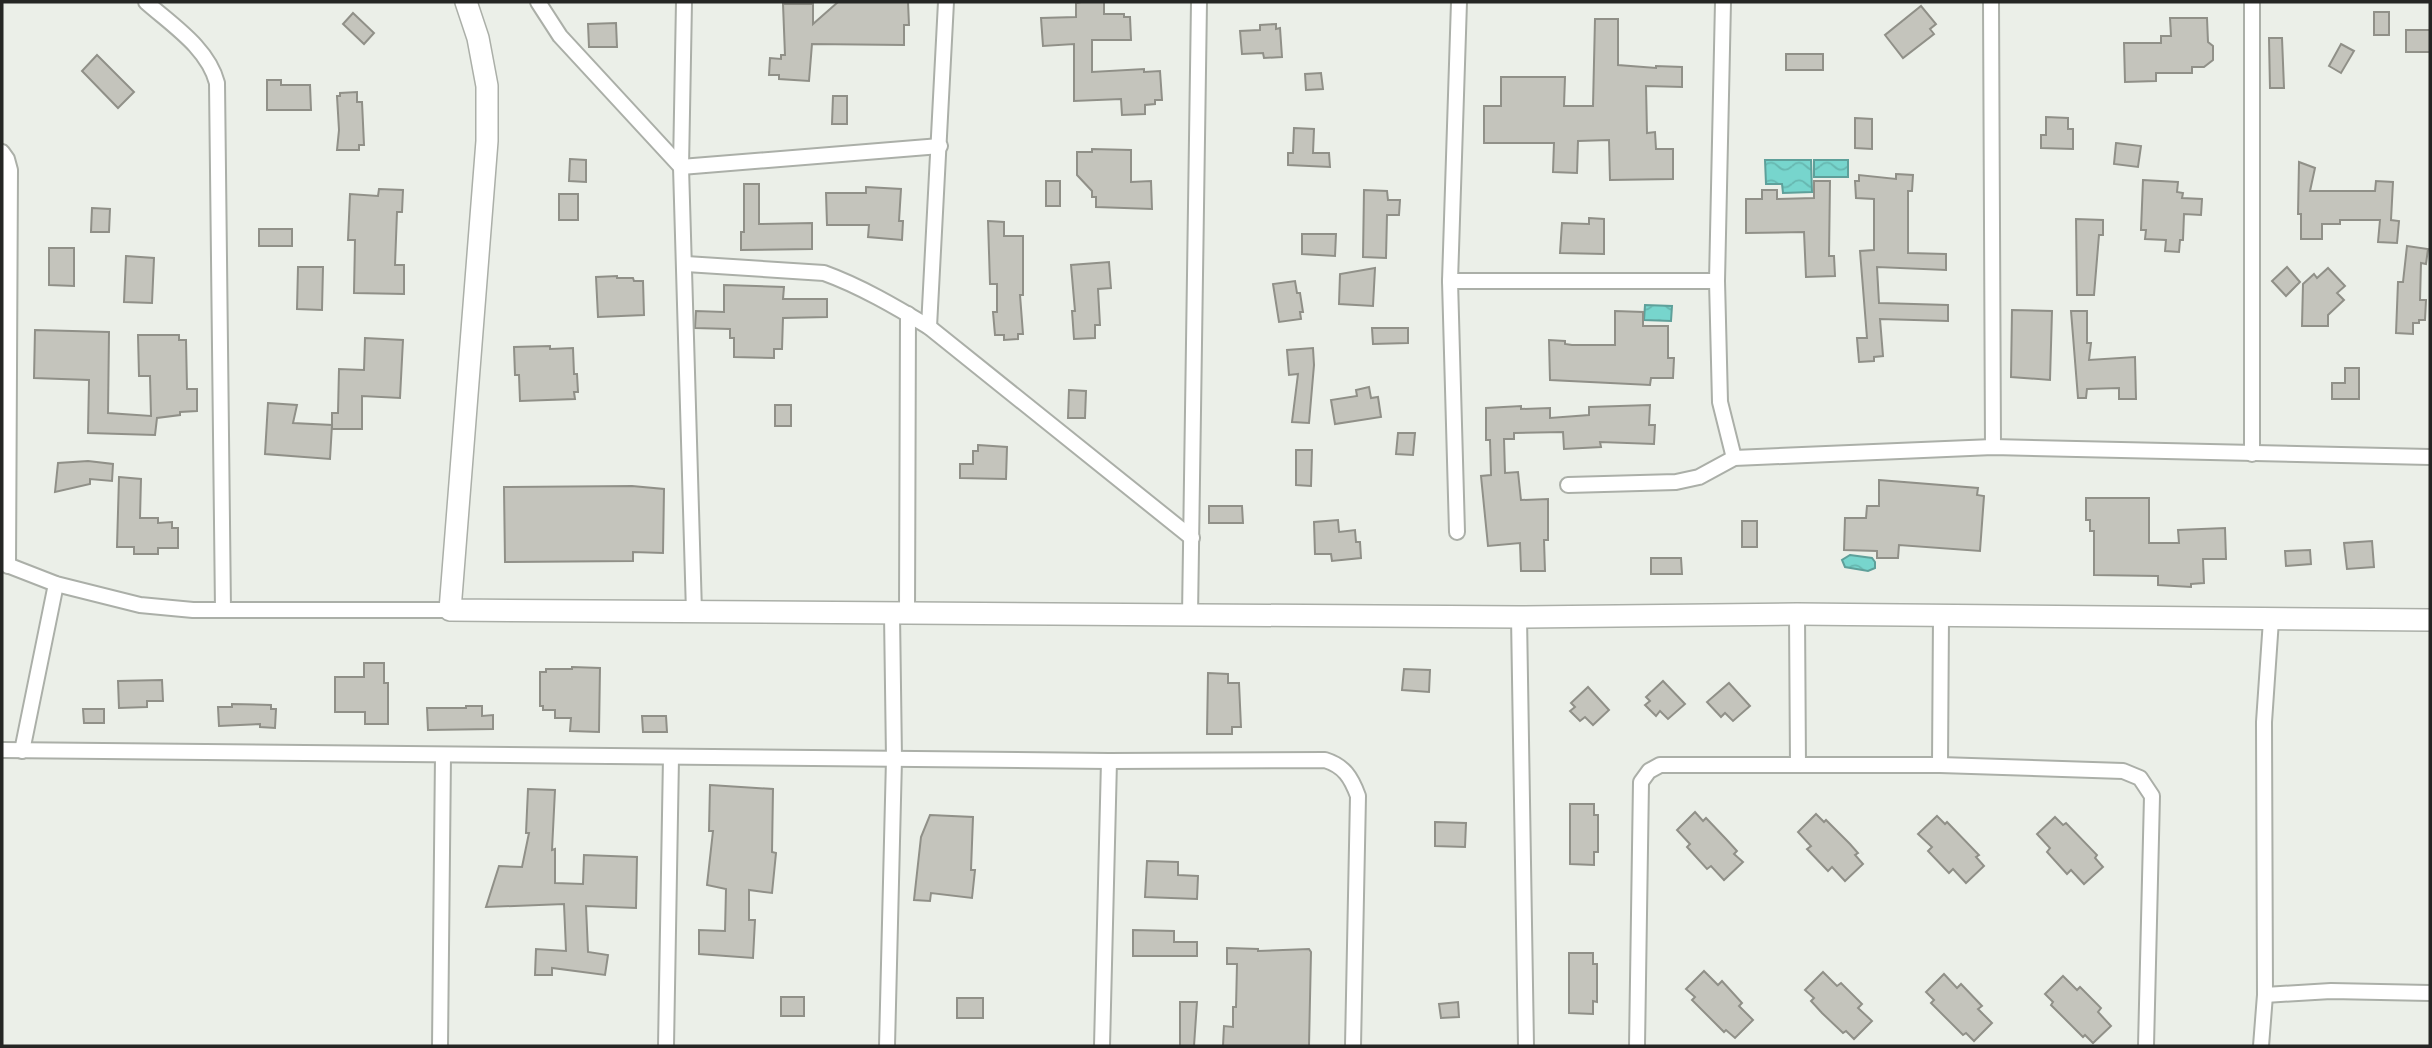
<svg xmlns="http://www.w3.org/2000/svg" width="2432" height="1048" viewBox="0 0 2432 1048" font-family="'Roboto Condensed',sans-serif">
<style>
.water{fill:url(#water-waves);stroke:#5ea09a;stroke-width:2}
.building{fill:#c4c4bc;stroke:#909088;stroke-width:2}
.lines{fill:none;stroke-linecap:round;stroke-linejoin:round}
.street-casing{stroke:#abafa8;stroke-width:18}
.secondary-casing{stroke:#abafa8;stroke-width:24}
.street{stroke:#fff;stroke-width:14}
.secondary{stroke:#fff;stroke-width:21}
</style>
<defs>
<pattern id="water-waves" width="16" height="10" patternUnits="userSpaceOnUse" patternTransform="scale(1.75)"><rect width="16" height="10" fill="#77d5cd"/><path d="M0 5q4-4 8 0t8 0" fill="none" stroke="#67b7b0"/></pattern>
</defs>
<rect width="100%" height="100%" fill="#ebefe8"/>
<g class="water">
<polygon points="1765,160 1811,160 1812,192 1783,193 1782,184 1766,184"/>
<rect x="1814" y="160" width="34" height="17"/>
<polygon points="1645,305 1672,306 1671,321 1644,320"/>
<polygon points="1850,555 1872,558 1875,562 1875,568 1868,571 1845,567 1842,560"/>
</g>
<g class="building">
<polygon points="838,2 908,2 909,25 904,25 904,45 812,44 809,81 779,79 779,75 769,75 770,58 781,59 781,55 785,55 783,4 813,4 813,24"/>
<polygon points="1081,2 1104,2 1104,14 1124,14 1124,17 1130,17 1131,40 1092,40 1092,72 1144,69 1144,72 1160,71 1162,100 1155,100 1155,104 1145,105 1145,114 1122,115 1121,99 1074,101 1074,44 1043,46 1041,18 1076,17 1076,3"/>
<polygon points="1921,6 1936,24 1930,29 1934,34 1903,58 1885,35"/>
<rect x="2374" y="12" width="15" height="23"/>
<polygon points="353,13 374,33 364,44 343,24"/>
<polygon points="2170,18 2207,18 2208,42 2213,46 2213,60 2204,67 2192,67 2192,73 2156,73 2156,81 2125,82 2124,43 2161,43 2161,36 2171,36"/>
<polygon points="1595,19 1618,19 1618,65 1656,68 1656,66 1682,67 1682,87 1646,86 1647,133 1655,132 1656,149 1673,149 1673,179 1610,180 1609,140 1578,141 1577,173 1553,172 1554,143 1484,143 1484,106 1501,106 1501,77 1565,77 1564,106 1593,106"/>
<polygon points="616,23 617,47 589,47 588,24"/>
<polygon points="1276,24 1276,29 1280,28 1282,57 1264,58 1263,53 1242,54 1240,31 1260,30 1260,25"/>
<rect x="2406" y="30" width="24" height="22"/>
<polygon points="2269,38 2282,38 2284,88 2270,88"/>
<polygon points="2341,44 2354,51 2341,73 2329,66"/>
<rect x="1786" y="54" width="37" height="16"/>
<polygon points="97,55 134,92 118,108 82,71"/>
<polygon points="1321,73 1323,89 1306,90 1305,74"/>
<polygon points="267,80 281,80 281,85 310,85 311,110 267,110"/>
<polygon points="357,92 357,102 362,102 364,145 359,145 359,150 337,150 339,130 337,96 340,96 340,93"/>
<polygon points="833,96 847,96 847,124 832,124"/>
<polygon points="2046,117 2068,118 2068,129 2073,129 2073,149 2041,148 2041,135 2046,135"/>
<polygon points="1855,118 1872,119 1872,149 1855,148"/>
<polygon points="1294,128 1314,129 1313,153 1329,153 1330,167 1288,165 1288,153 1293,153"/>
<polygon points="2116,143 2141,146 2138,167 2114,164"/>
<polygon points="1092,149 1131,150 1131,182 1151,181 1152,209 1096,207 1096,197 1092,197 1092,191 1077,175 1077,152 1092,152"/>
<polygon points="570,159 586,160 586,182 569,181"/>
<polygon points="2299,162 2315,168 2310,191 2375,191 2376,181 2393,182 2391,220 2399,221 2397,243 2378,242 2380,220 2340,220 2340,224 2322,224 2322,239 2301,239 2301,214 2298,214"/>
<polygon points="1896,174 1913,175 1912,191 1908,191 1908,253 1946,254 1946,270 1877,267 1879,303 1948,305 1948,321 1880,319 1883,356 1874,357 1874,361 1859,362 1857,338 1867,338 1860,251 1874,250 1874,199 1856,198 1855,181 1859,181 1859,175 1896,179"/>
<polygon points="2143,180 2178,182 2177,192 2183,193 2182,198 2202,199 2201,215 2184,214 2183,240 2180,240 2179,252 2165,251 2166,240 2145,239 2146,230 2141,230"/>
<rect x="1046" y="181" width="14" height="25"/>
<polygon points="1814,181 1830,181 1829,256 1834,256 1835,276 1806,277 1804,232 1746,233 1746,199 1762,199 1762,190 1777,190 1777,199 1814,198"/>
<polygon points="744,184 759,184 759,224 812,223 812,249 741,250 741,232 744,232"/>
<polygon points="866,187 901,189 899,221 903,221 902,240 868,237 869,225 827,225 826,193 866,193"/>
<polygon points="379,189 403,190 402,212 397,212 395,265 404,265 404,294 354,293 355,240 348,240 350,194 378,196"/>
<polygon points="1364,190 1387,191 1388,200 1400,200 1399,215 1387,215 1386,258 1363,257"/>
<rect x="559" y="194" width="19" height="26"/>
<polygon points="92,208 110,209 109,232 91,232"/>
<polygon points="1589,218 1604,219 1604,254 1560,253 1562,223 1589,224"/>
<polygon points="2076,219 2103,220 2103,235 2099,235 2094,295 2077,295"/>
<polygon points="988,221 1004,222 1004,236 1023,236 1023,295 1020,295 1023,334 1018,334 1018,339 1004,340 1004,335 995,335 993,312 997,312 997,284 990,284"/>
<rect x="259" y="229" width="33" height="17"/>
<polygon points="1302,234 1336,234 1335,256 1302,254"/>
<polygon points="2407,246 2428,249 2426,264 2421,263 2420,300 2426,300 2425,320 2419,320 2419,323 2413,323 2413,334 2396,333 2398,282 2403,282"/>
<polygon points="49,248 74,248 74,286 49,285"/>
<polygon points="126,256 154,258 152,303 124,302"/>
<polygon points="1109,262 1111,288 1098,289 1100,325 1095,325 1095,338 1074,339 1072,311 1075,311 1071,265"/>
<polygon points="298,267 323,267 322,310 297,309"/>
<polygon points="2287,267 2300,282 2286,296 2272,281"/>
<polygon points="1375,268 1373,306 1339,304 1340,274"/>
<polygon points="2328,268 2345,286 2337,293 2344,300 2328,315 2328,326 2302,326 2303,284 2314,274 2317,278"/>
<polygon points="617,276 617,278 633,278 634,281 643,281 644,315 598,317 596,277"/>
<polygon points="1295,281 1297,293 1300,293 1303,312 1300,312 1301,319 1279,322 1273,284"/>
<polygon points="724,285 784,287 783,299 827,299 827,317 783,318 782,349 774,349 774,358 734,357 734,338 730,338 730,329 695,328 696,311 724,312"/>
<polygon points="2012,310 2052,311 2050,380 2011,377"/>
<polygon points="1615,311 1643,312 1643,326 1668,326 1668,358 1674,358 1673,378 1651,378 1650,385 1550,380 1549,340 1565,341 1565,344 1572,345 1615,345"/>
<polygon points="2071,311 2087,311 2087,343 2091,343 2089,360 2135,357 2136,399 2119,399 2119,388 2087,389 2086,398 2078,398"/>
<polygon points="1372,328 1408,328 1408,343 1373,344"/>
<polygon points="35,330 109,332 108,413 151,416 150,376 139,376 138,335 179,335 179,340 186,340 187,389 197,389 197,411 180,412 180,415 157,418 155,435 88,433 89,380 34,378"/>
<polygon points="365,338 403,340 400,398 362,396 362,429 332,429 332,413 338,413 339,369 364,370"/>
<polygon points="550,346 550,349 573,348 574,374 577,374 578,392 574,392 575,399 520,401 519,375 515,375 514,347"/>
<polygon points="1313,348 1314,365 1309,423 1292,422 1298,374 1289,375 1287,350"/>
<polygon points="2345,368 2359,368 2359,399 2332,399 2332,383 2345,383"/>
<polygon points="1369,387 1371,398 1378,397 1381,417 1335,424 1331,400 1357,396 1356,390"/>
<polygon points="1069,390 1086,391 1085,418 1068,418"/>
<polygon points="268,403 297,405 293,423 332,425 330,459 265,454"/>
<rect x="775" y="405" width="16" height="21"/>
<polygon points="1650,405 1649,425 1655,425 1654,444 1600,442 1601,447 1564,449 1563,432 1514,433 1514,439 1504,439 1505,473 1518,472 1521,500 1548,499 1548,540 1544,540 1545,571 1521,571 1520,543 1488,546 1481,476 1491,475 1490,440 1486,440 1486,408 1521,406 1521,409 1550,408 1550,418 1589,415 1589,407"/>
<polygon points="1398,433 1415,433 1413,455 1396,454"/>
<polygon points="978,445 1007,447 1006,479 960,478 960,464 973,464 973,451 978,451"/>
<polygon points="1296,450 1312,450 1311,486 1296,485"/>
<polygon points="88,461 113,464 112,481 90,479 90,484 55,492 58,463"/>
<polygon points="119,477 141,479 140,518 158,518 158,523 172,522 172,528 178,528 178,548 158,548 158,554 134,554 134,547 117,547"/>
<polygon points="1879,480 1978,488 1977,495 1984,496 1980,551 1899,545 1898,558 1877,558 1877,551 1844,550 1845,518 1866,518 1867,506 1879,506"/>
<polygon points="632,486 664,489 663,553 633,552 633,561 505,562 504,487"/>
<polygon points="2086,498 2149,498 2149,543 2179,543 2178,530 2225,528 2226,559 2203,559 2204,583 2191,584 2191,587 2158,585 2158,576 2094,575 2094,531 2090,531 2090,520 2086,520"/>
<polygon points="1209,506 1242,506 1243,523 1209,523"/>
<polygon points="1338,520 1339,532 1355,530 1356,542 1360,542 1361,558 1332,561 1331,554 1315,554 1314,522"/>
<rect x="1742" y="521" width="15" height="26"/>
<polygon points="2372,541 2374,567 2347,569 2344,543"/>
<polygon points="2310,550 2311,564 2286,566 2285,551"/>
<polygon points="1651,558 1681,558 1682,574 1651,574"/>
<polygon points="364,663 384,663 384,683 388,683 388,724 365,724 365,712 335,712 335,677 364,677"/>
<polygon points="572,667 600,668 599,732 570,731 571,718 555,718 555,710 543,710 543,706 540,706 540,672 546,672 546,669 572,669"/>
<polygon points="1404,669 1430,670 1429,692 1402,690"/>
<polygon points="1208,673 1228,674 1228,683 1239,683 1241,727 1232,727 1232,734 1207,734"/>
<polygon points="162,680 163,701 147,701 147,707 119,708 118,681"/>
<polygon points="1663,681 1685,704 1668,719 1660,711 1656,716 1645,705 1650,701 1646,697"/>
<polygon points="1729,683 1750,706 1733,721 1725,713 1721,717 1707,702"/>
<polygon points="1588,687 1609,710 1593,725 1585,717 1580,721 1570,711 1575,707 1571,703"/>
<polygon points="232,704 271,705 271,709 276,709 275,728 260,727 260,724 219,726 218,707 232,707"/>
<polygon points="466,706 482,706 482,716 493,715 493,729 428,730 427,708 466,708"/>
<polygon points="83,709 104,709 104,723 84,723"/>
<polygon points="642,716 666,716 667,732 643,732"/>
<polygon points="710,785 773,789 772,852 776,853 772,893 749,890 749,920 755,920 753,958 699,954 699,930 725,931 726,889 707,885 713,831 709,831"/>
<polygon points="528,789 555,790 552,850 555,849 555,883 583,884 584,855 637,857 636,908 586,906 588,952 608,955 605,975 552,968 552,975 535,975 536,949 566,951 564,904 486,907 499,866 522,867 529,833 526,833"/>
<polygon points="1570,804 1594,804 1594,815 1598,815 1598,852 1594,852 1594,865 1570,864"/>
<polygon points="1695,812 1703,821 1706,818 1726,839 1737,851 1734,854 1743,862 1724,880 1711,866 1707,869 1687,847 1690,844 1677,830"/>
<polygon points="1816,814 1824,822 1826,820 1850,844 1858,853 1855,855 1863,864 1845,881 1832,867 1828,871 1807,849 1811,846 1798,832"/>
<polygon points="930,815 973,817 971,870 975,870 972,898 931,893 930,901 914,900 921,837"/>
<polygon points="1937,816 1945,824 1947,822 1979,855 1976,857 1984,866 1966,883 1953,869 1949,873 1928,851 1932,847 1918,834"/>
<polygon points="2055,817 2063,825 2066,823 2097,855 2095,858 2103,867 2084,884 2071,870 2067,874 2047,852 2050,848 2037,834"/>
<polygon points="1435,822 1466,823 1465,847 1435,846"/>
<polygon points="1147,861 1178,862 1178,875 1198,876 1197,899 1145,897"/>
<polygon points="1133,930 1174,931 1174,942 1197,942 1197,956 1133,956"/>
<polygon points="1227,948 1258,949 1258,951 1309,949 1311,952 1309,1046 1223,1046 1224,1026 1233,1027 1233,1007 1236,1007 1237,964 1227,964"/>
<polygon points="1569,953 1593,953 1593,964 1597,964 1597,1002 1593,1001 1593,1014 1569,1013"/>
<polygon points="1704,971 1718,985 1722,981 1742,1003 1739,1006 1753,1020 1735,1038 1726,1030 1724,1032 1692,1000 1695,997 1686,989"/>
<polygon points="1823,972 1837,986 1841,983 1862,1004 1858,1008 1872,1021 1854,1039 1846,1031 1843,1033 1822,1013 1811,1001 1814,998 1805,990"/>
<polygon points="1944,974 1957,988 1961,984 1982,1006 1978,1009 1992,1023 1974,1041 1966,1033 1963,1035 1931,1003 1934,1000 1926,992"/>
<polygon points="2063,976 2077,990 2080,987 2101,1008 2098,1012 2111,1026 2093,1043 2085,1035 2083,1037 2051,1005 2053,1002 2045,994"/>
<rect x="781" y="997" width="23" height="19"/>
<rect x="957" y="998" width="26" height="20"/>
<polygon points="1180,1002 1197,1002 1194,1046 1180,1046"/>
<polygon points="1458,1002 1459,1017 1441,1018 1439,1004"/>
</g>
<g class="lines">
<g class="street-casing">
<g id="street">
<path d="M146,2c26,23 62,46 71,81l6,527"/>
<polyline points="538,2 560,36 681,167"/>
<polyline points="684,2 681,167 694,612"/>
<polyline points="1723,2 1717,281 1720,402 1734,458"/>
<polyline points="1991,2 1993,447"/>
<polyline points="2,152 7,159 10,170 8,566"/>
<polyline points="681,167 940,146"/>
<path d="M686,264l138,9c36,13 72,34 105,54l263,211"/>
<polyline points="1450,281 1717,281"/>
<polyline points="929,327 946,2"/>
<polyline points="2252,454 2252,2"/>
<polyline points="1568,485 1676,482 1699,477 1734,458 1993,447 2430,457"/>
<polyline points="1457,532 1450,281 1459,2"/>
<polyline points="2,563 56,584 140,605 193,610 450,610"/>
<polyline points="907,614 908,314"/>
<polyline points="1797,614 1798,765"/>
<polyline points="1190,616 1199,2"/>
<polyline points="1519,617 1526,1046"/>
<path d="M2,750l1107,11 216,-1c19,6 26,17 33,36l-5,250"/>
<polyline points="22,751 56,584"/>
<polyline points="1940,765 1941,615"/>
<polyline points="2265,995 2331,991 2430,993"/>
<polyline points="440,1046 443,755"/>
<polyline points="666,1046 671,757"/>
<polyline points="887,1046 894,759 892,614"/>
<polyline points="1102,1046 1109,761"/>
<polyline points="1637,1046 1641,782 1649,771 1660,765 1940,765 2123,771 2140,778 2152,796 2146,1046"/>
<polyline points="2261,1046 2265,995 2264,722 2271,620"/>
</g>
</g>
<g class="secondary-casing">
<polyline id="secondary" points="466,2 478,38 487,86 487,141 450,610 1519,617 1797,614 2430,620"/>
</g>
<use href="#street" class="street"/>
<use href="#secondary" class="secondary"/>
</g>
<rect width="2432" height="1048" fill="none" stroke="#252624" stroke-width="7"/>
</svg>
